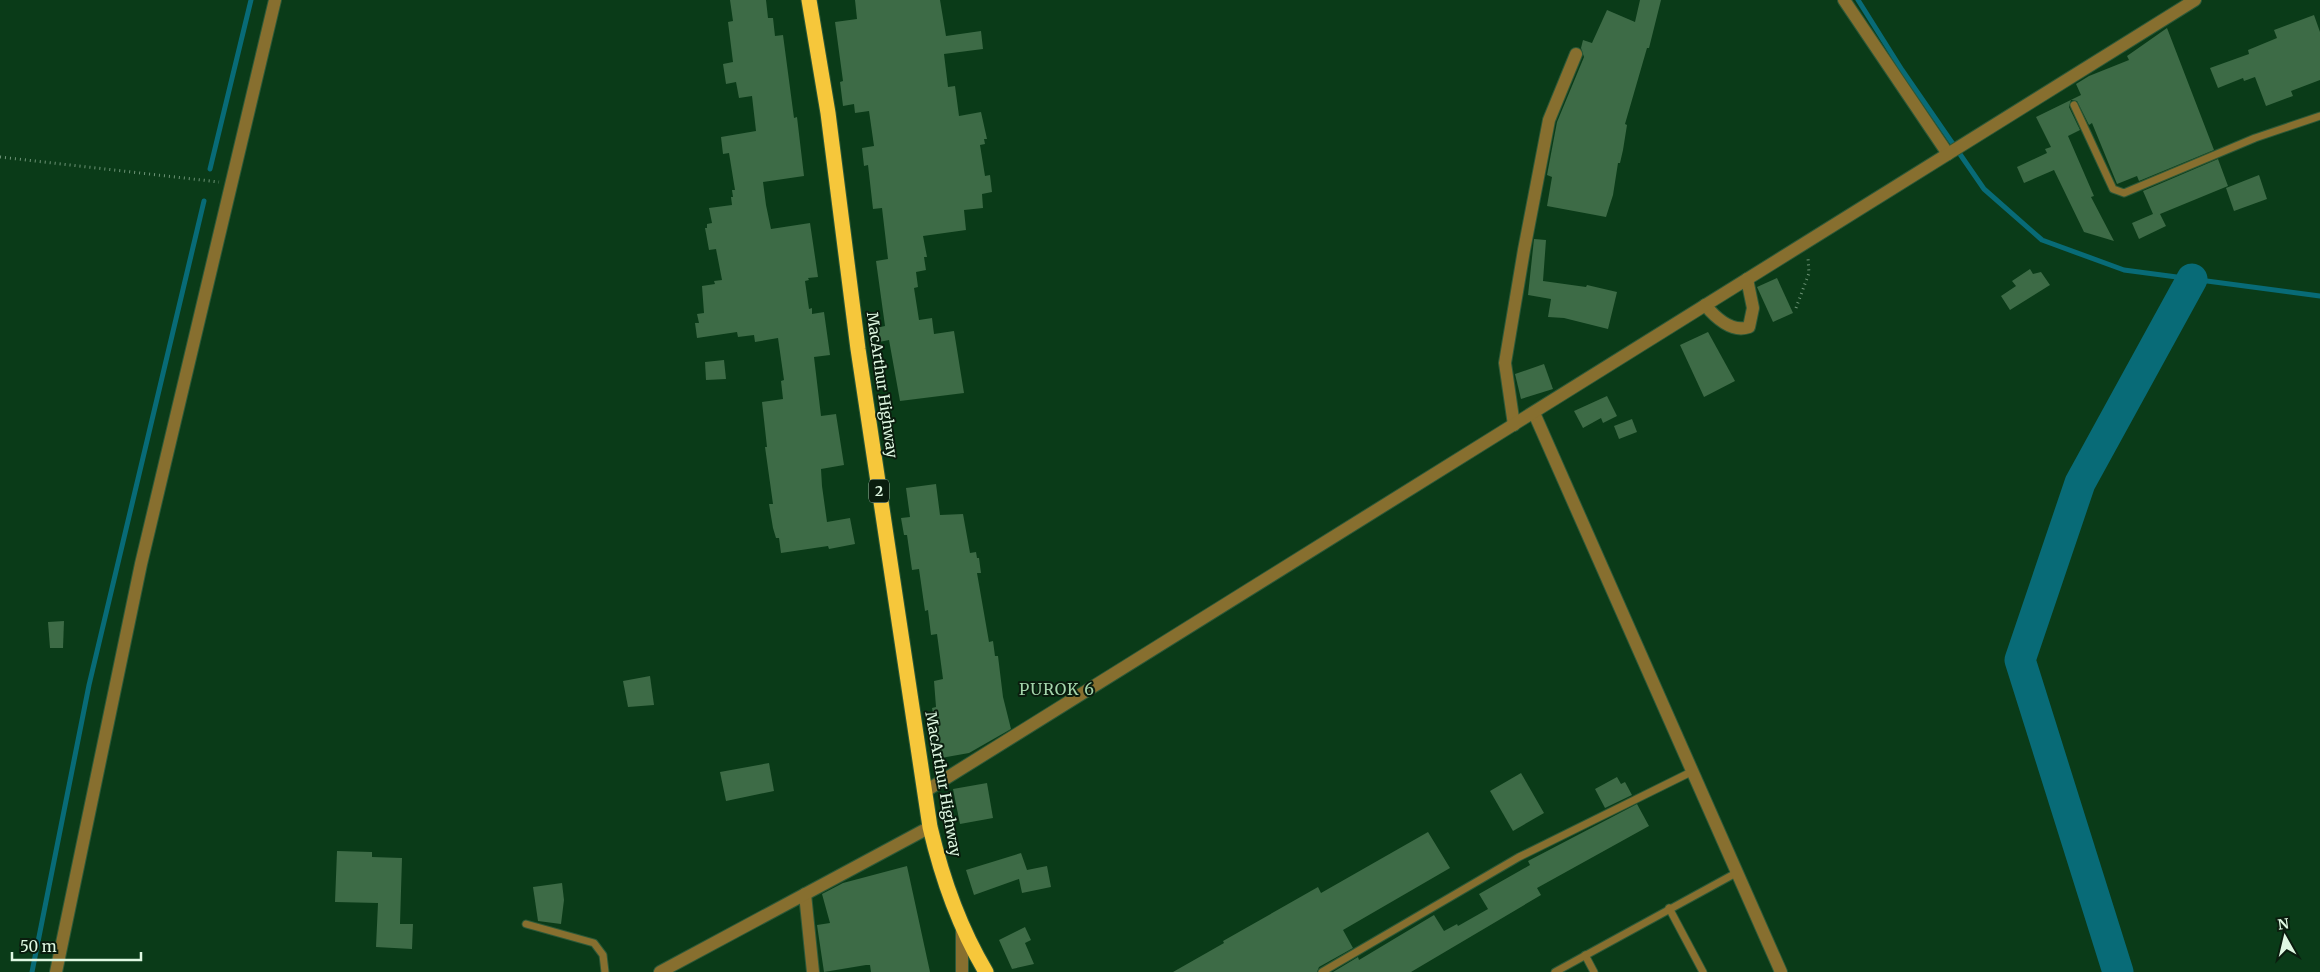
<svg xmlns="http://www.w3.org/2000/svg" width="2320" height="972" viewBox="0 0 2320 972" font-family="Merriweather,serif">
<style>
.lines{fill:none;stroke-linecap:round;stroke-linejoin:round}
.stream{stroke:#086b77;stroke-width:5}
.river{stroke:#086b77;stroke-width:31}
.building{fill:#3d6b46}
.lane-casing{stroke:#2c5938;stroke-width:9}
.street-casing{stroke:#2c5938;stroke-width:14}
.highway-casing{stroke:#2c5938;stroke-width:17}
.path{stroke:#6d9376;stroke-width:3;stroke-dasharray:1 4;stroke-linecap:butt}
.lane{stroke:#876f2f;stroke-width:7}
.street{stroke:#876f2f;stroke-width:12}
.highway{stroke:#f6c73b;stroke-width:15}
.labels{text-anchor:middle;stroke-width:4;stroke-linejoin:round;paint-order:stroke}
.shield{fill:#0a1d0e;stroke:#9fb6a2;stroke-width:1}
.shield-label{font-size:14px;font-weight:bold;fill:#dff8e2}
.street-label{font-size:15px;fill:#dff8e2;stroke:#0a1d0e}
.neighbourhood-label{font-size:16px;letter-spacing:1px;fill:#a4d5ab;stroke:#0a1d0e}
</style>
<rect width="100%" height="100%" fill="#0a3b18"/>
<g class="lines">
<g class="stream">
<polyline points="1858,0 1902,70 1984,189 2042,240 2124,270 2320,296"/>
<polyline points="210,169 251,0"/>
<polyline points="32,972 89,685 204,201"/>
</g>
<polyline class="river" points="2118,972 2020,660 2080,483 2192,279"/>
</g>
<g class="building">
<polygon points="730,0 766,0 768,18 773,18 775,36 783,35 794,118 797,117 804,176 763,182 766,205 771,229 810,223 818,277 808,278 809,280 805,281 809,309 812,308 812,314 824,312 830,355 814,357 821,416 836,414 844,465 821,469 822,486 827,522 850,518 855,544 829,549 828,546 781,553 779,538 776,538 773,528 769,504 773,504 765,447 767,447 762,402 783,399 781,381 784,380 778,338 755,342 754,335 738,337 737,332 697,338 695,323 699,323 697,314 704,313 702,286 715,284 714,281 722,280 716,249 709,250 705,228 707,228 707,224 712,223 709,208 732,205 731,197 733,197 732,190 735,190 729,153 723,154 721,137 756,131 752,96 739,98 736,82 726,84 723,64 733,62 728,22 733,21"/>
<polygon points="855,0 940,0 946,36 981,31 983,49 944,54 948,87 955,86 959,116 981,112 987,139 984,139 985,144 980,145 985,176 990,175 992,192 982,194 983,208 964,210 966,230 923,236 927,257 924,257 926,270 916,272 918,287 914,288 919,320 932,318 934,334 954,331 964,393 900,401 889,340 879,342 876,328 885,326 876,261 888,259 882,208 873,209 868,165 864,166 862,148 874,146 869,111 855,113 854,104 843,106 840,82 843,81 835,22 857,19"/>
<polygon points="1640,0 1661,0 1649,48 1647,48 1625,124 1627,125 1623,150 1620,163 1618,163 1613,195 1606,217 1547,206 1552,177 1547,175 1557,122 1584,57 1581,48 1583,40 1592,43 1607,10 1635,22"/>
<polygon points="2314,15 2320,32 2320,80 2291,91 2293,96 2266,106 2255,77 2244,81 2243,78 2218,88 2210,68 2249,54 2248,50 2277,38 2274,30"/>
<polygon points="2167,28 2214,150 2139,181 2137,176 2117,184 2092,123 2089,125 2077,101 2071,100 2069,107 2080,130 2068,136 2094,196 2091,197 2114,241 2084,232 2054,170 2024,183 2017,167 2047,153 2045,149 2051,147 2036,117 2081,95 2076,84 2089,76 2129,60 2127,56"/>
<polygon points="2218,159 2228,186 2160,214 2166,226 2139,239 2132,223 2153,214 2143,191"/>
<polygon points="2259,175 2267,199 2234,211 2226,188"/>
<polygon points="1534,239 1546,240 1543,281 1586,287 1587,285 1617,292 1608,329 1564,318 1548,317 1551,299 1528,295"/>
<polygon points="2030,269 2033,274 2041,272 2050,285 2010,310 2001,296 2016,286 2012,281"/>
<polygon points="1777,278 1793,313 1773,322 1757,287"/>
<polygon points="1708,332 1735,381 1704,397 1680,345"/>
<polygon points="724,360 726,379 706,380 705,362"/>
<polygon points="1544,364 1553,389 1521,399 1515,374"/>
<polygon points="1607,396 1617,416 1603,423 1601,418 1583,428 1574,411"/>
<polygon points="1632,419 1637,432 1619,439 1614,426"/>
<polygon points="936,484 940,515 963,514 970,553 976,552 977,558 979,558 981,573 977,573 989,642 993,641 995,656 998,656 1003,697 1011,729 969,753 941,758 932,708 936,707 934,681 943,679 937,634 931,635 928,610 925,611 919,569 912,570 907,535 904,535 901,518 910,517 906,488"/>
<polygon points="64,621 63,648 50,648 48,622"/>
<polygon points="650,676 654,705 628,707 623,681"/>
<polygon points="769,763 774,791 726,801 720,772"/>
<polygon points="1521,773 1544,813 1513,831 1490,791"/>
<polygon points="1617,777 1621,784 1625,782 1632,795 1605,808 1595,789"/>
<polygon points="987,783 993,818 960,824 953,789"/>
<polygon points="1637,804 1649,826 1537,888 1541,895 1411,972 1333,972 1358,957 1359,960 1434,915 1444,931 1457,924 1458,926 1488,909 1479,894 1530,865 1528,861"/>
<polygon points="1428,832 1450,868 1343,930 1353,948 1319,967 1317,972 1173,972 1224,943 1223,941 1318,887 1321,893"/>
<polygon points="337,851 372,852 372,857 402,858 400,924 413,924 412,949 376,947 378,903 335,902"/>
<polygon points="1021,853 1027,870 1047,866 1051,887 1022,893 1019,879 974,895 966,870"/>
<polygon points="907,866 930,972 871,972 870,965 866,965 824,972 817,925 830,923 822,894 843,883"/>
<polygon points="562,883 564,900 561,924 538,921 533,887"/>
<polygon points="1025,927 1031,940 1025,943 1034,964 1012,969 999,940"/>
</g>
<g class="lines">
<g class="lane-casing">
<g id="lane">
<polyline points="2074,105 2113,189 2124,193 2255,138 2320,116"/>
<polyline points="1669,908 1703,972"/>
<polyline points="526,924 594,943 603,955 605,972"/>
<polyline points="1585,955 1594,972"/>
<polyline points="1322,972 1519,857 1691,772"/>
<polyline points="1555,972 1736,873"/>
</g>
</g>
<g class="street-casing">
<g id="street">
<polyline points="1844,0 1948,154"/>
<path d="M1705,305c10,12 27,28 44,22l4,-19 -6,-29"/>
<polyline points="1534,413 1781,972"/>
<polyline points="1514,425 1505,363 1524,250 1549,120 1576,54"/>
<polyline points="924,792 2195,0"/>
<polyline points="805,894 813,972"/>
<polyline points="56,972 141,564 275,0"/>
<polyline points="660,972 930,827"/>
<polyline points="962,972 962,926"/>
</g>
</g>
<g class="highway-casing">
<path id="highway" d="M809,0l19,113 30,236 72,478c12,51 29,100 56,145"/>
</g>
<g class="path">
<polyline points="0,157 219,182"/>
<polyline points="1796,308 1809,273 1808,258"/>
</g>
<use href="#lane" class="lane"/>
<use href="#street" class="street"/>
<use href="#highway" class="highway"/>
</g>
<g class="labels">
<rect class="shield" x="869" y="479.5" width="20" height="23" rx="4"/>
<g class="shield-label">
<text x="879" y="496">2</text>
</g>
<g class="street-label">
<text transform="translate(882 385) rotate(82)" y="5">MacArthur Highway</text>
<text transform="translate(943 784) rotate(80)" y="5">MacArthur Highway</text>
</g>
<g class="neighbourhood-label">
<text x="1057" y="695">PUROK 6</text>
</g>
</g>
<g transform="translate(2285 937) rotate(352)" stroke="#0a1d0e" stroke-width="4" paint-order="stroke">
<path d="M0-4L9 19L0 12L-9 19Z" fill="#dff8e2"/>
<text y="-8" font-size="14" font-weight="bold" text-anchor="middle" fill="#dff8e2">N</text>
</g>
<path d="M12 952v8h129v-8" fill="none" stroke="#dff8e2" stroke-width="2.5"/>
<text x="20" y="952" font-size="15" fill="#dff8e2" stroke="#0a1d0e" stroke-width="4" paint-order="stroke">50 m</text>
</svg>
